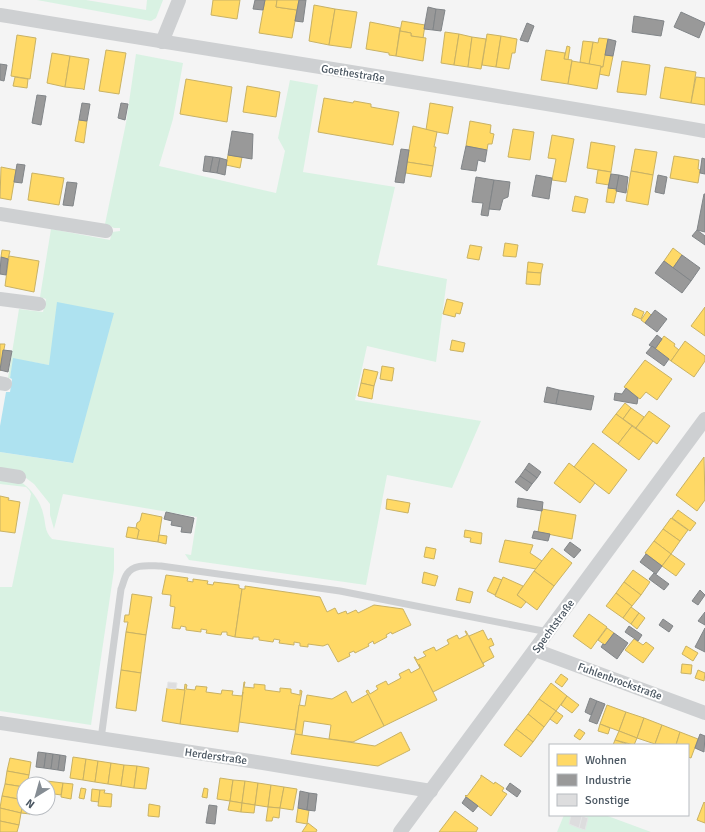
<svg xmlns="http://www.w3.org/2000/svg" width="705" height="832" viewBox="0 0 705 832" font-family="Signika,sans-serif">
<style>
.green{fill:#d9f2e3}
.water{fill:#aee2f0}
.homes{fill:#ffd966;stroke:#c9b264}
.industry{fill:#999;stroke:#818588}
.building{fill:#ddddde;stroke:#e5e6e7}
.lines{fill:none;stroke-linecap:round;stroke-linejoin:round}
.lane{stroke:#ced0d2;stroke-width:7}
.street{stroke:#ced0d2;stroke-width:14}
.labels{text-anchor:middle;stroke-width:4;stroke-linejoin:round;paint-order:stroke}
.street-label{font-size:11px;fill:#4a5661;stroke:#fff}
</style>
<rect width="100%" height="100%" fill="#f4f4f4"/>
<g class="green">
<polygon points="37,0 86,0 146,10 147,0 163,0 156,18 151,21"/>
<polygon points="136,54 183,63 173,119 159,166 276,193 285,151 278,138 290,80 318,85 303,172 395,187 377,265 447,279 436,362 367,346 355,400 481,421 452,488 387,475 366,585 189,560 185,554 191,555 197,517 63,494 54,529 50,515 50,504 34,484 26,478 0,470 0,452 72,463 49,365 14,359 10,378 8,378 19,309 43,312 46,299 40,297 51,229 110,240 112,232 120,231 120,228 114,228 105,224 126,123"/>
<path d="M0,476c5,1 11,2 15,3 13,5 25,21 28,34 3,10 1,18 9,26l62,9v22l-23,155 -91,-14v-124h12l19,-93 -2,-4 -3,-3 -26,-3z"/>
<polygon points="564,815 605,815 651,832 557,832"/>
</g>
<polygon class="water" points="57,302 114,313 73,463 0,452 0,426 6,392 10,392 12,379 10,378 13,358 49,365"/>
<g class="homes">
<polygon points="213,0 240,0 237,19 211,15"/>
<polygon points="265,0 277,0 276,7 297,10 292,38 259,33"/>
<polygon points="277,0 299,0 297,10 276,7"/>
<polygon points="314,5 335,9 329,45 309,41"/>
<polygon points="335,9 357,12 351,48 329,45"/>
<polygon points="402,21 425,25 423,38 411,36 411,33 400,31"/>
<polygon points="370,22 400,28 396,56 389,55 389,53 366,49"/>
<polygon points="400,31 411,33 411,36 426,38 423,61 396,56"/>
<polygon points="445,32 459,34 454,65 441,63"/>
<polygon points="459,34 472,37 468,67 454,65"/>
<polygon points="487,34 501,36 496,67 482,65"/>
<polygon points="17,35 36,38 30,79 11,76"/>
<polygon points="501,36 517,39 515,53 512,53 509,69 496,67"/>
<polygon points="472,37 486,39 481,69 468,67"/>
<polygon points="599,38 608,39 603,67 589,64 593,42 598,43"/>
<polygon points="583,41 593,42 589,64 580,62"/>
<polygon points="567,46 570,47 568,60 564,59"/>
<polygon points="106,50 126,53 119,94 99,91"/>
<polygon points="546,50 565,53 564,59 572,60 568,84 541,80"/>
<polygon points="52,53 70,56 65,87 47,83"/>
<polygon points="605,55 613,56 609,76 599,74 601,67 603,67"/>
<polygon points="70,56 89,59 84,90 83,89 65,87"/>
<polygon points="572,61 601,66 597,89 568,84"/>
<polygon points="622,61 650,65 646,95 617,92"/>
<polygon points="665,67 696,72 691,103 660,98"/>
<polygon points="15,77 28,79 27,88 13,86"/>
<polygon points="696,77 705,78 705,105 691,103"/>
<polygon points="186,79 232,87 227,122 180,114"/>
<polygon points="247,86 280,92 276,117 243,112"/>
<polygon points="324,98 353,103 354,101 371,104 371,107 399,112 393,145 318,132"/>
<polygon points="430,103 453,107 448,134 426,130"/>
<polygon points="79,120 87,121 84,143 75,141"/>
<polygon points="470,121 491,125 490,133 494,134 492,144 488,144 487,150 466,146"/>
<polygon points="413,126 437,132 434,147 436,147 433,166 407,162"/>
<polygon points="513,129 534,132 530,160 508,157"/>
<polygon points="552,135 574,139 566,182 552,180 556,159 548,158"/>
<polygon points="591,142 615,146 611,172 587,168"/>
<polygon points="635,149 657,152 653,175 631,171"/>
<polygon points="228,155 242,157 240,168 226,165"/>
<polygon points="674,156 699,160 698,169 700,170 698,183 670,178"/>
<polygon points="407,162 433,166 431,177 406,173"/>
<polygon points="1,167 16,170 11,200 0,198"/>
<polygon points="598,170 611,172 609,185 596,183"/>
<polygon points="631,171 653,175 648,205 626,201"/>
<polygon points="32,173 64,178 59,205 28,200"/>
<polygon points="608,188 617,189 614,203 606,202"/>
<polygon points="575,196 588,199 585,213 572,211"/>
<polygon points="505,243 518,245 516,257 503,256"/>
<polygon points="470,245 482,247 479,260 467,258"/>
<polygon points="673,248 682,255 673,268 664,261"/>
<polygon points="2,250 10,251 8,259 1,257"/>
<polygon points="9,256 39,261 34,292 5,286"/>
<polygon points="528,262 543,264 541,273 527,272"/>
<polygon points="527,272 541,273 540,285 526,284"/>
<polygon points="447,299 463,303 460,314 456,313 455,317 443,314"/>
<polygon points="705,307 705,336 691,326"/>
<polygon points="635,308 644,312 641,319 632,315"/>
<polygon points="647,311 651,315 645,323 641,320"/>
<polygon points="664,336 675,344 674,346 679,350 671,361 655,349"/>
<polygon points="452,340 465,343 463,352 450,350"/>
<polygon points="685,341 705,356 705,361 694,377 671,361"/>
<polygon points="0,344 5,344 0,371"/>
<polygon points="645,360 672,379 657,400 646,392 640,399 624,387"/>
<polygon points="382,366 394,368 392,381 380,379"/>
<polygon points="364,369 378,372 374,386 361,383"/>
<polygon points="361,383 374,386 372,399 358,396"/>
<polygon points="625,403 631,408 623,419 616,414"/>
<polygon points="631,408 644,417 636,428 623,419"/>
<polygon points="649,411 670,426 657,444 636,428"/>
<polygon points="616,414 632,426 618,444 602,432"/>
<polygon points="632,426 653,441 639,460 618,444"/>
<polygon points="593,443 627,470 609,494 574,467"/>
<polygon points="704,457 705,500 697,511 676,495"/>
<polygon points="569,463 595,483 580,503 554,483"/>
<polygon points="0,496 9,498 8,500 20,502 15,533 0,531"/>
<polygon points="387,499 410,503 408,513 386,509"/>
<polygon points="542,509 576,515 572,539 538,532"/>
<polygon points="678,510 696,523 690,531 672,518"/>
<polygon points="142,513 162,517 158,542 137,539 139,530 136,528 137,523 140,521"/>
<polygon points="671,518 688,530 680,541 663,529"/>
<polygon points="128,527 136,528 139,530 137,539 126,537"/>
<polygon points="663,529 680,541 671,554 654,541"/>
<polygon points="465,530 482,533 481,544 470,542 471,538 464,537"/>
<polygon points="159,535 167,536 166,544 158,542"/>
<polygon points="505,540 533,545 530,553 542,561 536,569 499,562"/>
<polygon points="654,541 671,554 662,566 645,553"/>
<polygon points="426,547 436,549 434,559 424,557"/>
<polygon points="552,548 572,563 554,586 534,571"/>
<polygon points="671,554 685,564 676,576 662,566"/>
<polygon points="633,570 650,582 641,595 624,582"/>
<polygon points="534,571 554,586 537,610 517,595"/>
<polygon points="424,572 438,576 435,586 422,583"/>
<polygon points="166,575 188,578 187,581 193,582 193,579 208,581 207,584 213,585 214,582 239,585 239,588 242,589 235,637 227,635 227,632 222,632 221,635 206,633 207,630 201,629 201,632 186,630 186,627 181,626 180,629 172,628 175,607 170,606 171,595 162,594"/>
<polygon points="494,577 502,580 495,595 487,591"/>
<polygon points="503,577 523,586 517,595 526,602 521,608 495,596"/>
<polygon points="624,582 641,595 632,606 616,593"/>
<polygon points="245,586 320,597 327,612 335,608 338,614 346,611 347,614 356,610 358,613 374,605 403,609 411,625 392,634 391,632 386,635 387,637 374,644 373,641 368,644 369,646 355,653 354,651 349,653 350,656 338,662 328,644 323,646 308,644 308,647 300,646 300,643 294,642 294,645 279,643 280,640 274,639 273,642 259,640 259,637 253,637 253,639 235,637 242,589 245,589"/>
<polygon points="459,588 473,592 470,603 456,600"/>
<polygon points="616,593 632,606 623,618 606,606"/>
<polygon points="132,594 152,597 146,635 126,632 128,622 124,622 125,615 129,615"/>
<polygon points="631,607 639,613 631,624 623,618"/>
<polygon points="639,613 645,618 637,629 631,624"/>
<polygon points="589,614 607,627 591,649 573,636"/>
<polygon points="607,628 614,633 605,645 598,640"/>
<polygon points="483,630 488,640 491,638 494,645 489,647 494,657 483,663 484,666 469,636"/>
<polygon points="465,631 466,631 484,666 433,692 414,657 415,657 417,660 426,656 423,652 434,647 436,651 449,644 447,640 457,635 459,639 467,635"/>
<polygon points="126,632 146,635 141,673 121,670"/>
<polygon points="634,639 643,645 646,642 654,648 643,663 625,650"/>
<polygon points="686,646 698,653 693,661 682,654"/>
<polygon points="419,664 437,700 384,726 366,691 368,690 370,694 378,689 376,686 386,681 388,685 401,678 399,674 409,669 411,673 420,668"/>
<polygon points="682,664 692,665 691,674 681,673"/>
<polygon points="121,670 141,673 136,711 116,708"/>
<polygon points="698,670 705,673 704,681 695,678"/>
<polygon points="561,674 568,679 562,687 555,682"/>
<polygon points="244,682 245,682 244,687 254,688 254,684 265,685 265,690 280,692 280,688 291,689 291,693 300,695 300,690 302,691 295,730 239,722"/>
<polygon points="551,683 567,696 556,711 539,699"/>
<polygon points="185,684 187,685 186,689 195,690 196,686 207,687 206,692 221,694 222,690 233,691 232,695 242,696 243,692 238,732 180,724"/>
<polygon points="167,688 185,690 180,724 162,721"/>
<polygon points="346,691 352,703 368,694 384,726 353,742 329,739 331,725 304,721 302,735 295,734 299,705 305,706 307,695 332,699"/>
<polygon points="567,696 579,705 572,713 561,705"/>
<polygon points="539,699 556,711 544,727 528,714"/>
<polygon points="607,705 626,712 619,731 600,724"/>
<polygon points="556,711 563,716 557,724 550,719"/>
<polygon points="626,712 644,718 637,738 619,731"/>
<polygon points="528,714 544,727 533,742 516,729"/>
<polygon points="644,718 662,725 655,744 637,738"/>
<polygon points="600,724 610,728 608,734 598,731"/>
<polygon points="662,725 680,732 676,745 655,744"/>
<polygon points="516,729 533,742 521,757 504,745"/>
<polygon points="579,729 585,733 580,740 574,736"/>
<polygon points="619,731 637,738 634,745 615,740"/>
<polygon points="401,732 410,750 378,766 291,754 295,734 375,746"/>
<polygon points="680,732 698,739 691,758 688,757 688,745 676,745"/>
<polygon points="615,740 630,745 613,745"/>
<polygon points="73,757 86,759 83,780 70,778"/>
<polygon points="10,758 31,762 29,775 7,771"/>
<polygon points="86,759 98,761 95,782 83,780"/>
<polygon points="98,761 111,763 108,784 95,782"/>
<polygon points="111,763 124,765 121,786 108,784"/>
<polygon points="124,765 137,766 134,788 121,786"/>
<polygon points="137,766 149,768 146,789 134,788"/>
<polygon points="7,771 29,775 27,784 24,784 24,787 5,784"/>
<polygon points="481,775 494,784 495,782 504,788 502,791 507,794 491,816 465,796 466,795 467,796 481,777"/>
<polygon points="220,778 233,780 230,801 217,799"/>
<polygon points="233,780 245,781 242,803 230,801"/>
<polygon points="47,781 63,783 61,795 48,793"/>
<polygon points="245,781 258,783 255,805 242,803"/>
<polygon points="63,783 73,784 71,799 61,797"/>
<polygon points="258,783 271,785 268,807 255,805"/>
<polygon points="5,784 24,787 24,800 2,796"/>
<polygon points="271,785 284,787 280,808 268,807"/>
<polygon points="284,787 297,789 293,810 280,808"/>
<polygon points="81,788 86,789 84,799 79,798"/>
<polygon points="204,788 208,789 207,798 202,797"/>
<polygon points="92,789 100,790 99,802 91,801"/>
<polygon points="100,790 105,790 104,793 112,794 111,807 98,806"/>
<polygon points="2,796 24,800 21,813 0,808"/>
<polygon points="24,800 24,808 32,808 30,814 21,813"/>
<polygon points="230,801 242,803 241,812 228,810"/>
<polygon points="704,802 705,803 705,823 697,820"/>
<polygon points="242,803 255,805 254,813 241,812"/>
<polygon points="149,804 160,806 159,817 148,816"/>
<polygon points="268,807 280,808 279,818 273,817 272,821 266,821"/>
<polygon points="0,808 21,813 19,825 0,821"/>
<polygon points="298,808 309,810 307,824 296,822"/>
<polygon points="455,811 478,828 476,832 439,832"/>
<polygon points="0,821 19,825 17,832 0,832"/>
<polygon points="308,823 317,830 316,832 302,832"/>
</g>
<g class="industry">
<polygon points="255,0 265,0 263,10 253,9"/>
<polygon points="299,0 306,0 303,22 295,21"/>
<polygon points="428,7 436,9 433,30 424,29"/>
<polygon points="436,9 445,10 441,31 433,30"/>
<polygon points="681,12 705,23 699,38 674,27"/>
<polygon points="634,16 664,21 661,36 632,32"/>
<polygon points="527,23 534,26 528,42 520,40"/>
<polygon points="608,39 616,41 613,56 605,55"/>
<polygon points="0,64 7,65 4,81 0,80"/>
<polygon points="37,95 46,96 41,125 32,123"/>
<polygon points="82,103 90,104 87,121 79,120"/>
<polygon points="121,103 128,104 125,120 118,118"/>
<polygon points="232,131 253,134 252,159 228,155"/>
<polygon points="466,146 487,150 485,162 478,160 476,171 461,169"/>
<polygon points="401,149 409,150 404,183 395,182"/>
<polygon points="205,156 213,157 210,172 203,171"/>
<polygon points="213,157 220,158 217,173 210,172"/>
<polygon points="220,158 227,160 225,175 217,173"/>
<polygon points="702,158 705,159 705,174 700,173"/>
<polygon points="17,164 25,165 22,183 14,182"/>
<polygon points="611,174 619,175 617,189 608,188"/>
<polygon points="536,175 552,178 549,199 532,196"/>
<polygon points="619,175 628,177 626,193 616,191"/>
<polygon points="658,175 667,177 664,194 655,192"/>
<polygon points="476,177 494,180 488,216 481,215 483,203 472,202"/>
<polygon points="494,180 510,182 508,197 503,199 500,210 489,209"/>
<polygon points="67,182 77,183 73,206 63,205"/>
<polygon points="704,194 705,194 705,232 697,230"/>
<polygon points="697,230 705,236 705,245 692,236"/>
<polygon points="682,255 700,268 691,281 673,268"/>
<polygon points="1,257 8,259 6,275 0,274"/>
<polygon points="664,261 691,281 682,293 655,273"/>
<polygon points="655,310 667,319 657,332 645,323"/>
<polygon points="657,335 662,339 655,349 649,345"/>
<polygon points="652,346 669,359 664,366 646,353"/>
<polygon points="3,350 12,351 8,372 0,370"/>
<polygon points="547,387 559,390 556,404 544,402"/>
<polygon points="626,388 638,398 637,404 614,400 615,393 622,394"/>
<polygon points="559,390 594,396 591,410 556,404"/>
<polygon points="529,463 541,472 537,478 525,469"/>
<polygon points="525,469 537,478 532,484 520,476"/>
<polygon points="520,476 532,484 527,491 515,482"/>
<polygon points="518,498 543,502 542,511 517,507"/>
<polygon points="166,512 194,518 191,533 181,532 182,527 171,525 172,521 164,519"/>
<polygon points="534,531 550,534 548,541 532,538"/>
<polygon points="570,542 581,550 574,558 564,550"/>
<polygon points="646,554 662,566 656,574 640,562"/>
<polygon points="654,573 669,584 664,590 649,579"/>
<polygon points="700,590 705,595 698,605 692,601"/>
<polygon points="705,612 705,625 698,621"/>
<polygon points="663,619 673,626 669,632 659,625"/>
<polygon points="629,626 642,635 638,641 625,632"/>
<polygon points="705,628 705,652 695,647"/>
<polygon points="614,633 628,643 617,659 601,647 603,644 605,645"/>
<polygon points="590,698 597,701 591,715 585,712"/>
<polygon points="597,701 605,704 597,724 589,721"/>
<polygon points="700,734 705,736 704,752 695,748"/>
<polygon points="38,752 46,753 44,768 36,767"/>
<polygon points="46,753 53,754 51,769 44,768"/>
<polygon points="53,754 60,755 58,770 51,769"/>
<polygon points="60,755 66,756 64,771 58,770"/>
<polygon points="510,783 521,791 517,797 506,789"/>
<polygon points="300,791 309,793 307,810 298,808"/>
<polygon points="309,793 317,794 315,811 307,810"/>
<polygon points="466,797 478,806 473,812 462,803"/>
<polygon points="209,805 217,806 215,824 206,823"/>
</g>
<g class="building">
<polygon points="168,682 177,683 176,689 167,688"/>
<polygon points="571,815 583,815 579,828 569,824"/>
<polygon points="582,816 588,818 585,830 579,828"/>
</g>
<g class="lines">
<path class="lane" d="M101,739l20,-150c2,-4 3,-11 6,-15 7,-11 23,-8 34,-8l179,25 208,41"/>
<g class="street">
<path d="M0,15c235,39 470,75 705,116"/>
<polyline points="162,42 179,0"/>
<polyline points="0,214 106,231"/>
<polyline points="0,299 39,304"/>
<polyline points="0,383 5,384"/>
<polyline points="0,474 19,477"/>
<polyline points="535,650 705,713"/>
<polyline points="0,723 263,763 431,791"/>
<polyline points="400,832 705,419"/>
</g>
</g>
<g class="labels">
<g class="street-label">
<text transform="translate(353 73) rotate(9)" y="4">Goethestraße</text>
<text transform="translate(553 626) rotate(-54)" y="4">Spechtstraße</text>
<text transform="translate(620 681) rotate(20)" y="4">Fuhlenbrockstraße</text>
<text transform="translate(216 756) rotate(8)" y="4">Herderstraße</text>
</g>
</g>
<rect x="549" y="744" width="140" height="72" fill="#ffffff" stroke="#b7bbc0"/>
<rect x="557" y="754" width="20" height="12" fill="#ffd966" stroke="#b7bbc0"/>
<text x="585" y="764" font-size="12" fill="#4a5661">Wohnen</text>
<rect x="557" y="774" width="20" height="12" fill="#999999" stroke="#b7bbc0"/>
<text x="585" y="784" font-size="12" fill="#4a5661">Industrie</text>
<rect x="557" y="794" width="20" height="12" fill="#ddddde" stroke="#b7bbc0"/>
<text x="585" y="804" font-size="12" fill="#4a5661">Sonstige</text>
<g transform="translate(36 796) rotate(217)"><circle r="19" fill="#ffffff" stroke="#b7bbc0"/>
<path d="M0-3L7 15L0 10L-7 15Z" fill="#868d94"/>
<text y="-6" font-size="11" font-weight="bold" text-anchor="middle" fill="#4a5661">N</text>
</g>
</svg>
